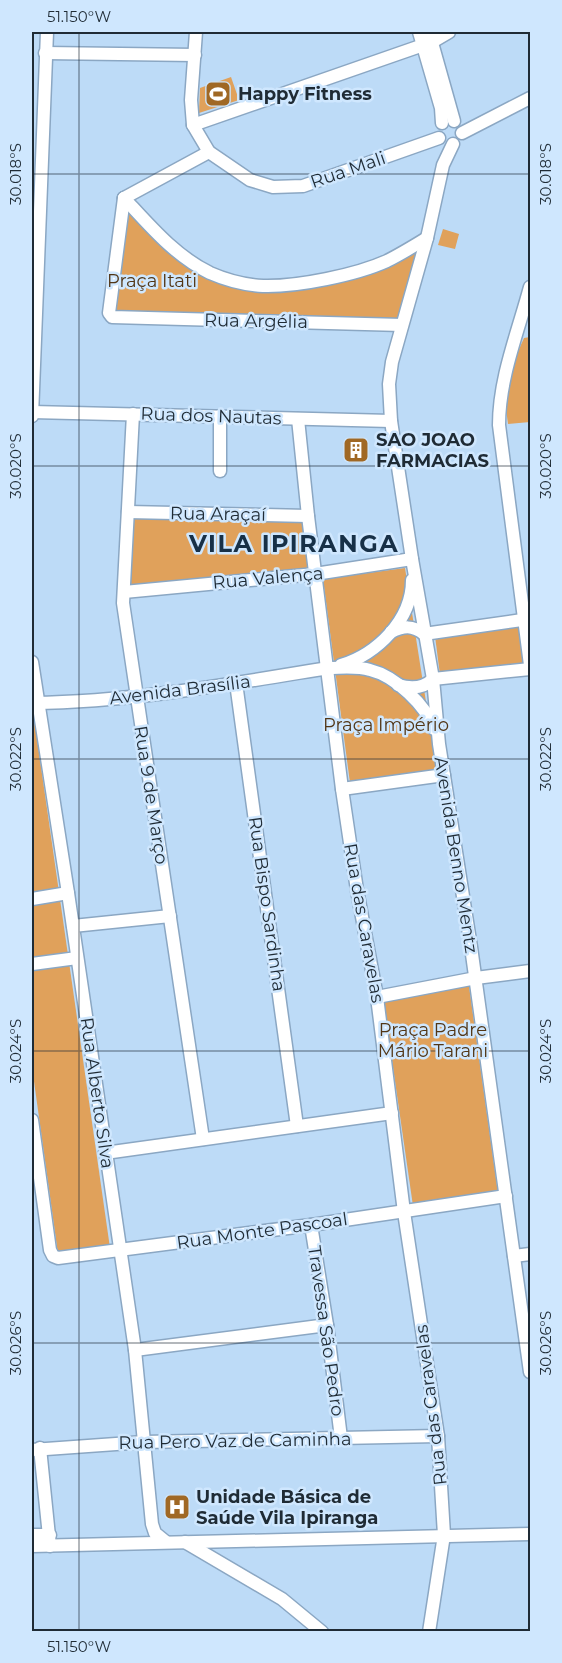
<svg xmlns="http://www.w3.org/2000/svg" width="562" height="1663" viewBox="0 0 562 1663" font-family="Montserrat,sans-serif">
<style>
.green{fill:#e0a15b}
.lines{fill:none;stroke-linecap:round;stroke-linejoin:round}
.minor-casing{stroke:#8ba7c3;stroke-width:15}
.minor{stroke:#fff;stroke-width:12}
.ticks{fill:none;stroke:#1f2b35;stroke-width:1.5;stroke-opacity:0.45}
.labels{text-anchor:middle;stroke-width:5;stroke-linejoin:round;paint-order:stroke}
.poi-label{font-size:18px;font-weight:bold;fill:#1f2b35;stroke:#cfe7fe;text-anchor:start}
.street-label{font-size:18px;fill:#1f2b35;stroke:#cfe7fe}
.park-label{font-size:18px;fill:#523616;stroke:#cfe7fe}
.district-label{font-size:24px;font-weight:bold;letter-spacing:1.5px;fill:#173047;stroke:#cfe7fe}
.neatline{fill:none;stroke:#1f2b35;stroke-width:2}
.ticks-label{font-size:15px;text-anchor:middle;fill:#1f2b35}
</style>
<rect width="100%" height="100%" fill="#bddbf7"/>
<g class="green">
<polygon points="231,77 239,100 199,113 200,88"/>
<polygon points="125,202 160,242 234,285 310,284 418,248 397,322 111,316"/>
<polygon points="443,229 459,234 455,249 438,245"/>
<polygon points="530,337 530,422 508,424 506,409 512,365 524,338"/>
<polygon points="130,515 304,518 312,572 126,588"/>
<polygon points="405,568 437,772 350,783 323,579"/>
<polygon points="530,624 530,663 440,675 435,636"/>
<polygon points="32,704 110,1248 58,1254 32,1067"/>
<polygon points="469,986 498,1193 413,1206 383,998"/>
</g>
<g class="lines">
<g class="minor-casing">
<g id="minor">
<polyline points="196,32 191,100 193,125 209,152 250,180 273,187 303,186 439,138"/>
<polyline points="419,32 441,108 442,123"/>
<polyline points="429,32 454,121"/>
<polyline points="45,53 195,55"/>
<polyline points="193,125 432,42 449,32"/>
<polyline points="462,133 530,98"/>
<polyline points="453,144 443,165 427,238 392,362 389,384 391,421 412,559 433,679 439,744 471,947 530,1372"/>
<polyline points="124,198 109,313 112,317 402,325"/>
<path d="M124,198c26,28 51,58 86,75 16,7 35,12 53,13 34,1 93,-11 124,-25 14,-7 27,-15 40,-23"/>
<polyline points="124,198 209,152"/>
<path d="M530,287c-12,45 -31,91 -31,138l31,240"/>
<polyline points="32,412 391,421"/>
<polyline points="133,414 123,603 203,1139"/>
<polyline points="32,416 47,32"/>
<polyline points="220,416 220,471"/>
<polyline points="298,419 308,516 342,789 357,890 377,997 404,1212 438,1436 444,1535 429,1632"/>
<polyline points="128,512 308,516"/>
<polyline points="124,592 315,574 412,559"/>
<path d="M391,632c13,-6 21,-7 33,2"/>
<polyline points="424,634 529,619"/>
<polyline points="32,662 68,893 135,1350 152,1524 155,1533 166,1542"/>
<path d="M341,665c36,-11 71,-45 71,-85"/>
<polyline points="433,679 530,669"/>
<polyline points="236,683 297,1126"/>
<path d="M398,685c13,4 25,4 35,-6"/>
<path d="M32,703c99,-1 198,-19 296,-35 14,0 29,-2 42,2 25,6 56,35 64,59"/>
<polyline points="342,789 444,775"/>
<polyline points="32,899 68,893"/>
<polyline points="73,926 170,916"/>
<polyline points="32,964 77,958"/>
<polyline points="377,997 476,978 530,971"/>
<polyline points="32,1120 50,1250 53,1256 58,1258 311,1225 506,1196"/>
<polyline points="105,1153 392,1113"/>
<polyline points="311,1225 327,1325 341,1438"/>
<polyline points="514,1256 530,1254"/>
<polyline points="135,1350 327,1325"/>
<polyline points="40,1448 50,1546"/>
<polyline points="32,1450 144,1442 438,1436"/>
<polyline points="32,1535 50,1535"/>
<polyline points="185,1542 282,1599 322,1632"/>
<polyline points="32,1546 530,1534"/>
</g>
</g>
<use href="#minor" class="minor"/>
</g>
<path class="ticks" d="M79,32v1600M32,174h498M32,466h498M32,759h498M32,1051h498M32,1343h498"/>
<defs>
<g id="stadium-square" transform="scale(1.35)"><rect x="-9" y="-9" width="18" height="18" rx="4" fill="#a06824" stroke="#cfe7fe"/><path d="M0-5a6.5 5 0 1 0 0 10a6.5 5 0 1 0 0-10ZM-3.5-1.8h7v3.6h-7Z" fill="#fff"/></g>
<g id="building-square" transform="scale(1.35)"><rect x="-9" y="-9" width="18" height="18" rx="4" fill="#a06824" stroke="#cfe7fe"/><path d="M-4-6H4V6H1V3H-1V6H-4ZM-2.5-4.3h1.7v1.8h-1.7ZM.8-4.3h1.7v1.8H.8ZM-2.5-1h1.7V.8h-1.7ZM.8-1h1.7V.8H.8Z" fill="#fff"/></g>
<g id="hospital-square" transform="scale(1.35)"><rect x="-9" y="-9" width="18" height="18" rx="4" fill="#a06824" stroke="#cfe7fe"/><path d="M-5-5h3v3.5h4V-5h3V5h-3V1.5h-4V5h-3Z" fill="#fff"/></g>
</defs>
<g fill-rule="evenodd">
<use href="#stadium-square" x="218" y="94"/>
<use href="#building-square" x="356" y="450"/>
<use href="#hospital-square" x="177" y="1507"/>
</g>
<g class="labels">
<g class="poi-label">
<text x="238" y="100">Happy Fitness</text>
<text x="376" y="446">SAO JOAO<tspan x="376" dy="21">FARMACIAS</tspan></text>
<text x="196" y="1503">Unidade Básica de<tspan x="196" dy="21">Saúde Vila Ipiranga</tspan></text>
</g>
<g class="street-label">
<text transform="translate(348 170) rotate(-19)" y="6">Rua Mali</text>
<text transform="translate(256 321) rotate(1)" y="6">Rua Argélia</text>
<text transform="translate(211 416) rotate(2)" y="6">Rua dos Nautas</text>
<text transform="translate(218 514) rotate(1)" y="6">Rua Araçaí</text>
<text transform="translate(268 578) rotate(-5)" y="6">Rua Valença</text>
<text transform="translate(180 690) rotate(-7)" y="6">Avenida Brasília</text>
<text transform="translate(151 795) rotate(81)" y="6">Rua 9 de Março</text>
<text transform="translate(456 855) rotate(81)" y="6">Avenida Benno Mentz</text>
<text transform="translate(267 904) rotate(82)" y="6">Rua Bispo Sardinha</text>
<text transform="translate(364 923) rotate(80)" y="6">Rua das Caravelas</text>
<text transform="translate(97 1093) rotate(82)" y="6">Rua Alberto Silva</text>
<text transform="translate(262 1231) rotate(-8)" y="6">Rua Monte Pascoal</text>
<text transform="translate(326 1331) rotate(82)" y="6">Travessa São Pedro</text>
<text transform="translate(431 1405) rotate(-97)" y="6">Rua das Caravelas</text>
<text transform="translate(235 1441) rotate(-1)" y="6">Rua Pero Vaz de Caminha</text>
</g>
<g class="park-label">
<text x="152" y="287">Praça Itati</text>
<text x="386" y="731">Praça Império</text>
<text x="433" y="1036">Praça Padre<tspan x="433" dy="21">Mário Tarani</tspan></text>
</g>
<g class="district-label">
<text x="294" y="552">VILA IPIRANGA</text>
</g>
</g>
<rect width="562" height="1663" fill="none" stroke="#cfe7fe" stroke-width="66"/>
<rect x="33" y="33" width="496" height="1597" class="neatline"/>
<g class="ticks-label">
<text x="79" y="22">51.150°W</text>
<text transform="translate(16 174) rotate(-90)" y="5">30.018°S</text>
<text transform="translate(546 174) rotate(-90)" y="5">30.018°S</text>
<text transform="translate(16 466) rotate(-90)" y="5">30.020°S</text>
<text transform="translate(546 466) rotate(-90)" y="5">30.020°S</text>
<text transform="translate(16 759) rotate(-90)" y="5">30.022°S</text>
<text transform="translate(546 759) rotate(-90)" y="5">30.022°S</text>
<text transform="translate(16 1051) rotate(-90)" y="5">30.024°S</text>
<text transform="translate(546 1051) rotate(-90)" y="5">30.024°S</text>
<text transform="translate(16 1343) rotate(-90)" y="5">30.026°S</text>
<text transform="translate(546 1343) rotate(-90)" y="5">30.026°S</text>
<text x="79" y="1652">51.150°W</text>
</g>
</svg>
